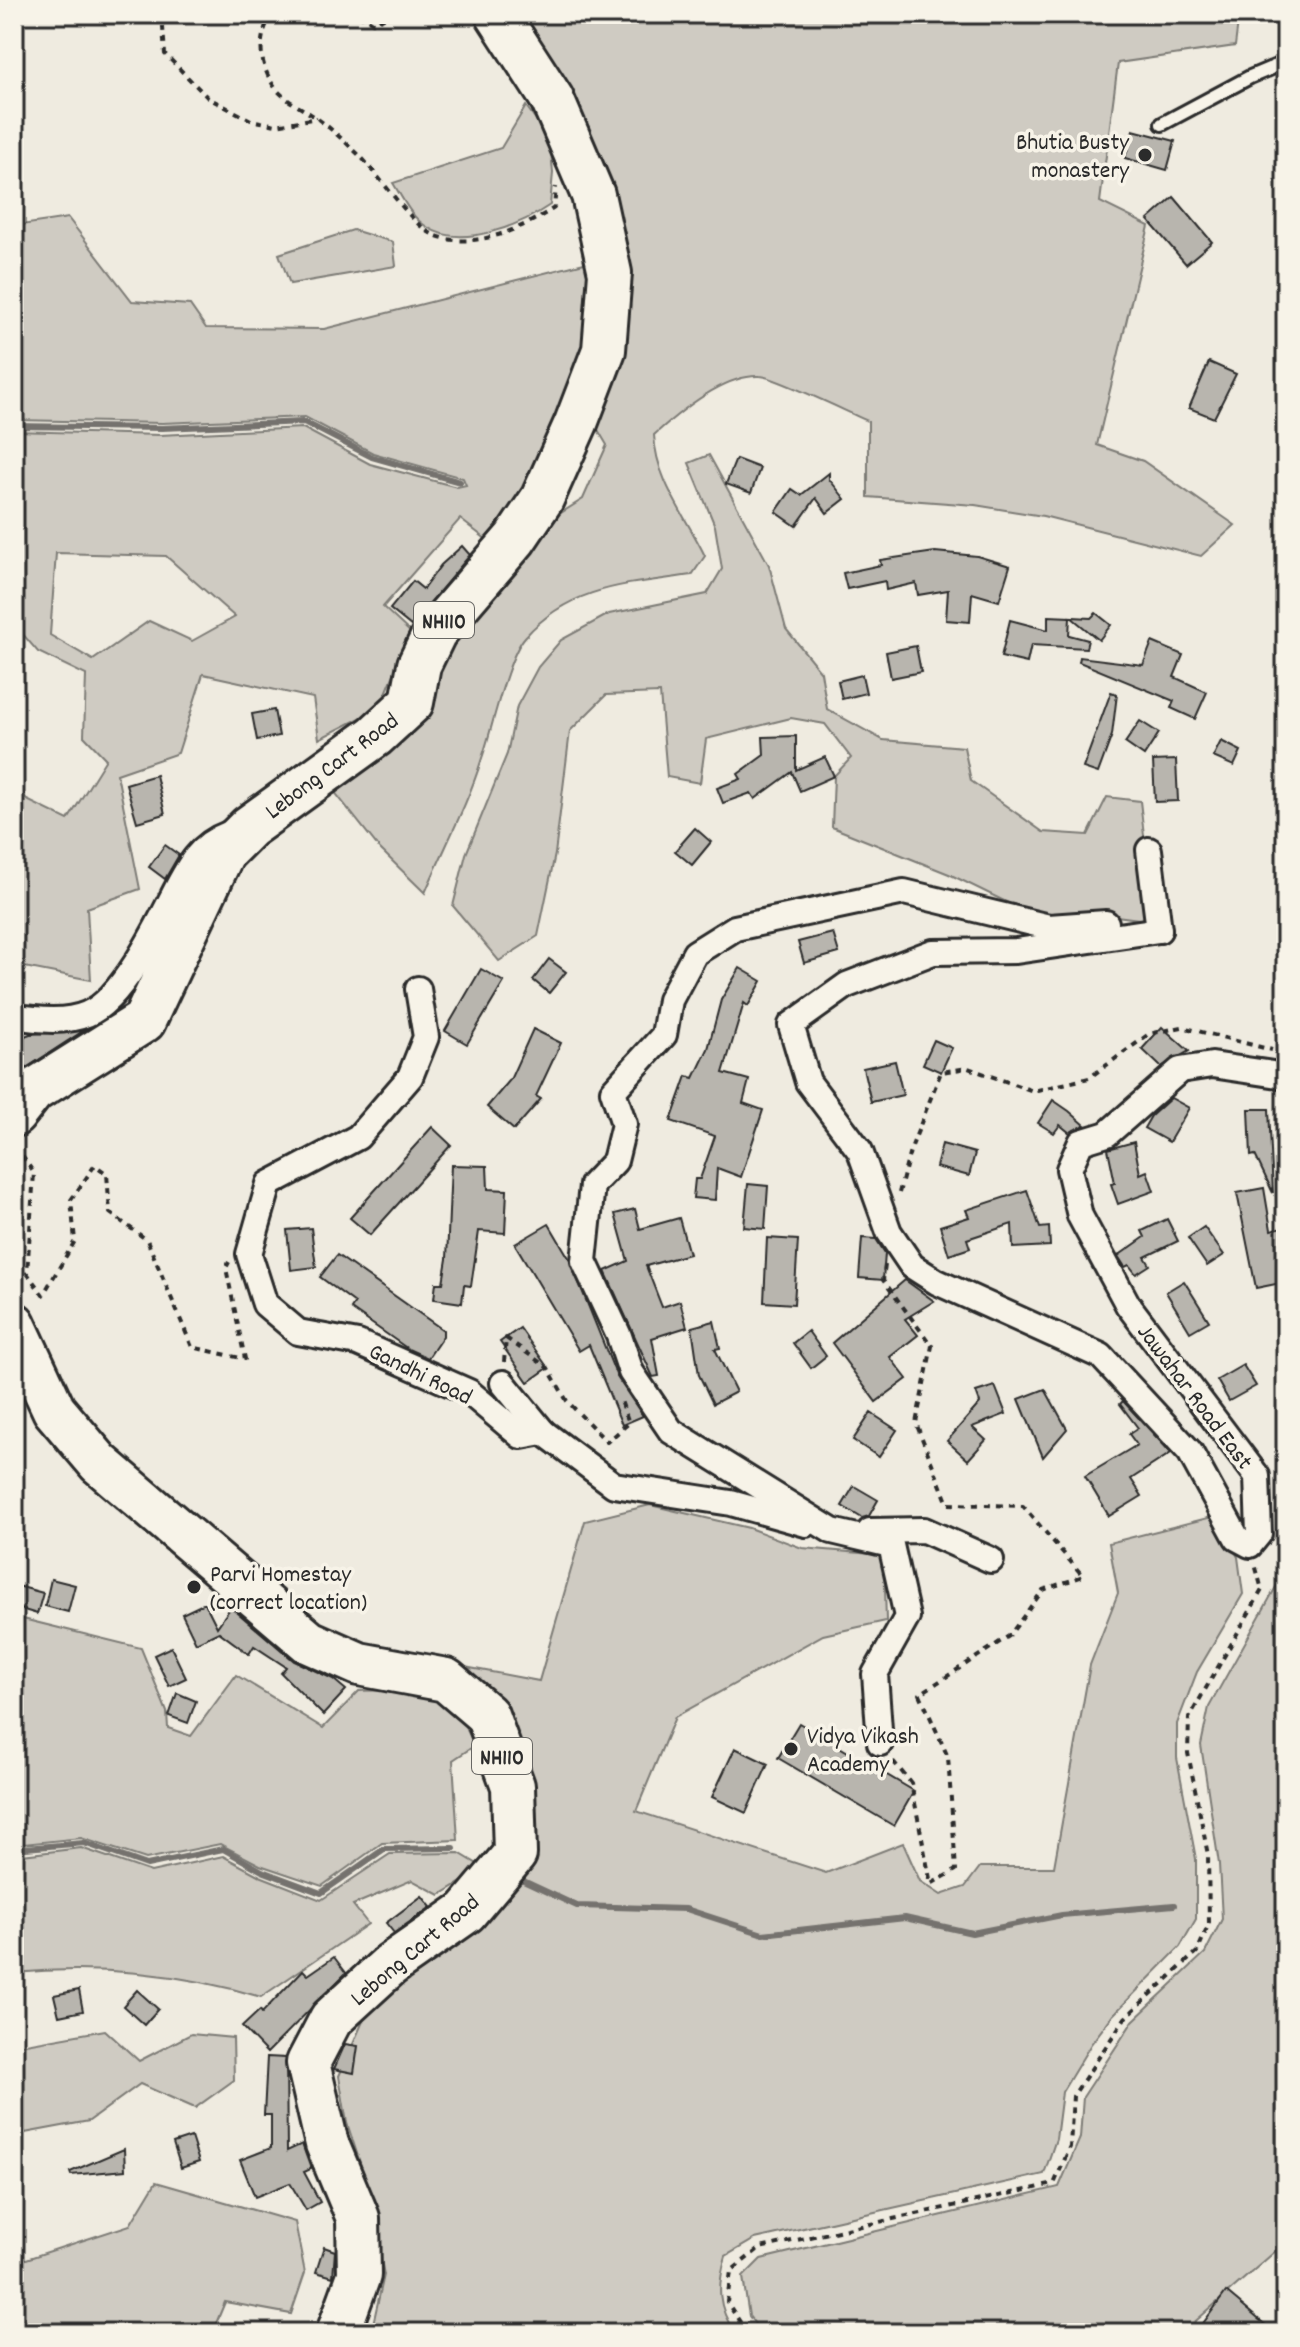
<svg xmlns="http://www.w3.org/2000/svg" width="1300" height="2347" viewBox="0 0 1300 2347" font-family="Dekko,sans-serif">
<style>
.green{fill:#cfcbc2;stroke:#7d7b76;stroke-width:2;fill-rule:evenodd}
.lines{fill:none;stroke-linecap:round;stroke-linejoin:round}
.stream{stroke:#74726e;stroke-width:6}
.building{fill:#b8b5ae;stroke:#2b2b2b;stroke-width:2}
.lane-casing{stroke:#2b2b2b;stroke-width:18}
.street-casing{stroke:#2b2b2b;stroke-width:30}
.highway-casing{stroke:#2b2b2b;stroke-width:48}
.path{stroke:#2b2b2b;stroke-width:4;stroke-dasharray:6 6;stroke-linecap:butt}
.lane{stroke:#f7f3e8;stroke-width:12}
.street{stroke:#f7f3e8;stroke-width:24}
.highway{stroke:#f7f3e8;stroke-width:42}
.poi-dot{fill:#2b2b2b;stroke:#f7f3e8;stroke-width:3}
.labels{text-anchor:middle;stroke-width:7;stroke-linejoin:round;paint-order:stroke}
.shield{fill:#f7f3e8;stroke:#686764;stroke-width:2}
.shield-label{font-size:22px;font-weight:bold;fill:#2b2b2b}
.poi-label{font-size:24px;fill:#2b2b2b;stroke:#f7f3e8;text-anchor:start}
.street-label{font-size:24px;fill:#2b2b2b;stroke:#f7f3e8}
</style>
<rect width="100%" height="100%" fill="#efebe0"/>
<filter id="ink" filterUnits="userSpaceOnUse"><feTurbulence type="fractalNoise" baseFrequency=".0125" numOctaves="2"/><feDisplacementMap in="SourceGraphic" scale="16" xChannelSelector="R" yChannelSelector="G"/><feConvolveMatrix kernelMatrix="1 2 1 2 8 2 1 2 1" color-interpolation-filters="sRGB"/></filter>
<g filter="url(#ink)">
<g class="green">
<path d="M513,14h726l-4,32 -117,17 -18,139 49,24 -52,219 46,16 92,64 -34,31 -158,-40 -68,-11 -107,-8v-76c-19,-8 -94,-45 -108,-45 -36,-2 -82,37 -106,59 2,46 32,81 51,121l-13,19c-62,9 -121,10 -167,62 -18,20 -33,93 -43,121 -14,46 -38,90 -57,135l-45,-44 -54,-68 227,-263 30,-19 24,-54 -13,-22 23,-150z"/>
<path d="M526,106l24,33 3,34 -3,32c-29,20 -89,45 -123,22 -16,-10 -24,-28 -34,-44l108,-35z"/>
<path d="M68,218l64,83 58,4 16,23 118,1 264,-67c1,14 4,30 2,44 -8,74 -55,176 -99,237l-31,-24 -77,88 28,26 -31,75 -61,31 -6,-41 -110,-24 -25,79 -61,21 23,115 -53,19 4,72 -77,-15v-187l13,22 41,20 38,-61 -22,-23 2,-61 -48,-23 -24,-28v-193l146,4 143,-7 67,36 87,23 9,-2 -3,-7 -90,-25 -68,-36 -143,6 -148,-3v-194zM56,553l110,3 69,61 -43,24 -43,-20 -56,39 -43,-25z"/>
<polygon points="353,230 393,242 396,266 290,284 279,254"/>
<polygon points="709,455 769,565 786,629 821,672 827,709 883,740 964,747 971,781 1043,832 1088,835 1107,797 1140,801 1154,921 1109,915 1047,922 949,874 832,827 834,776 851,758 825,724 791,718 706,739 700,783 667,777 660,693 606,695 570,731 555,854 538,936 499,961 453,906 466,854 507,754 517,706 538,667 561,640 609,614 707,594 722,569 715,526 689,463"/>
<path d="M650,1505l99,23 53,20 82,7 2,66 -63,14 -148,82 -39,94 190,62 77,-30 17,38 21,14 24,-8 15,-20h74l36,-202 28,-72 -9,-50 107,-27 22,41 5,37 -46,78 -20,52v34l19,101v60l-16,28 -67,68 -22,29 -29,48 -6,47 -12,35 -289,65 -29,17c-9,30 -9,51 9,77h-364l13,-58 -18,-94 -19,-58 -8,-47 28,-64 117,-104 39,-109 -90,-138 106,20 46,-160z"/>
<polygon points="1286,1569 1286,2242 1182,2333 762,2333 749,2316 743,2277 761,2259 1059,2187 1080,2138 1083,2097 1133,2021 1205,1953 1222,1919 1219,1864 1201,1745 1209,1707"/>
<path d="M14,1608l9,11 118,29 26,64 1,16 23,8 45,-61 87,53 36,-37c55,-2 94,-5 115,55l-21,14 5,80 -76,3 -60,43 -62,-21 -40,-21 -74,15 -65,-21 -67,7z"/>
<path d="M81,1848l70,24 72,-16 37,20 61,24 69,-46 69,-1 25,15 -44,27 -28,-15 -59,25 15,19 -107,73c-79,-24 -165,-32 -247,-24v-117z"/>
<polygon points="105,2030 139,2061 191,2034 233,2038 234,2080 195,2108 140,2084 89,2121 14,2135 14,2046"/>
<polygon points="156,2182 295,2222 305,2273 291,2314 225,2302 212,2333 14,2333 14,2263 130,2225"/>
</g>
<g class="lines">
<g class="stream">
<polyline points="14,426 162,428 304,422 372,457 460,482"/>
<polyline points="14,1849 84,1843 147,1865 223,1849 262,1871 321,1893 384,1849 454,1848"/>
<polyline points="519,1879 577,1906 686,1909 763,1934 905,1918 972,1933 1062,1915 1174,1905"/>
</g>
</g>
<g class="building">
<polygon points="1133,130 1175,141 1167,170 1125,158"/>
<polygon points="1174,197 1212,242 1186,264 1148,220"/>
<polygon points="1209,362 1236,374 1214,418 1189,408"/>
<polygon points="736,459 760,468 751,493 726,484"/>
<polygon points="829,473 829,479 845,499 827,513 816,498 796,526 776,512 792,489 801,495"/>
<polygon points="462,546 470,555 411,626 390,609 413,581 423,589 441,565"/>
<polygon points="935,552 977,556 1010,566 999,601 972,593 970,622 946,620 948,590 918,595 916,583 886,590 885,581 847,589 843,573 881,565 880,560"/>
<polygon points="1096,613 1111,625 1099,640 1071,617 1091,618"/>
<polygon points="1048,616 1070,617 1069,635 1088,640 1086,648 1031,645 1027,663 1001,657 1010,620 1048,630"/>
<polygon points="1152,642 1183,655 1174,677 1207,692 1195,719 1171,708 1174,701 1079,662 1080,657 1143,665"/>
<polygon points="916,646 921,672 891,678 886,652"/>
<polygon points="862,675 866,693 842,699 838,681"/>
<polygon points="1111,692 1117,694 1112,735 1098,773 1083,768"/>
<polygon points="274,710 279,736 257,740 252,714"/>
<polygon points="1140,721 1159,733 1144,756 1125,743"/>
<polygon points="796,736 796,770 825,757 834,776 800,791 792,772 755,799 751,793 723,803 717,788 741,779 738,774 764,755 763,737"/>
<polygon points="1221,741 1241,751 1234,766 1213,757"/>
<polygon points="1176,760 1178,801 1155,802 1153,761"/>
<polygon points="156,775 165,814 137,822 126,784"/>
<polygon points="695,828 711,842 692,865 675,851"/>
<polygon points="165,845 179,855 165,879 149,867"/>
<polygon points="833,933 839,953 804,963 798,942"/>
<polygon points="549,959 566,972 549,993 533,980"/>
<polygon points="740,968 762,981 748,1006 744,1003 723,1073 749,1080 743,1103 763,1110 741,1177 717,1168 715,1200 693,1198 695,1179 700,1179 715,1136 671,1121 687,1076 694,1078 708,1049 721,1000"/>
<polygon points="481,969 504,982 467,1044 445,1031"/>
<polygon points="1162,1027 1189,1051 1161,1067 1142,1049"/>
<polygon points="533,1029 561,1043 536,1096 541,1099 514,1130 487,1107 510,1080"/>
<polygon points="83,1031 17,1074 14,1075 14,1040 30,1034"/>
<polygon points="934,1040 952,1048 941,1072 923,1064"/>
<polygon points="895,1061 903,1095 871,1102 863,1068"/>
<polygon points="1171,1098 1189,1108 1169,1142 1144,1128 1151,1116"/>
<polygon points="1053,1100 1069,1111 1085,1125 1070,1133 1060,1125 1054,1133 1038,1123"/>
<polygon points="1249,1109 1269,1109 1273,1193 1255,1155 1251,1156"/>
<polygon points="432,1127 451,1145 370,1235 350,1218"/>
<polygon points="1134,1142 1140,1174 1147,1171 1154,1191 1118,1204 1111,1184 1115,1183 1108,1149"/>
<polygon points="942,1144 975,1153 969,1176 936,1167"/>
<polygon points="451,1165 487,1166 488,1189 507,1190 505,1233 479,1231 471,1286 464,1285 462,1303 434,1299 436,1283 443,1283 447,1259"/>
<polygon points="748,1184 768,1186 765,1229 744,1227"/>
<polygon points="1264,1188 1271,1230 1286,1226 1286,1282 1256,1288 1237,1193"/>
<polygon points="1027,1190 1040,1228 1049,1227 1050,1246 1013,1248 1012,1224 967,1239 970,1248 949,1255 940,1226 969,1217 966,1210"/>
<polygon points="635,1209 640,1229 679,1218 689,1254 646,1266 662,1307 680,1301 687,1327 652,1338 659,1376 653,1377 605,1271 628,1261 615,1214"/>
<polygon points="1167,1219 1178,1241 1145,1257 1150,1265 1136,1274 1129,1265 1125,1267 1118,1256 1145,1237 1142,1231"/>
<polygon points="549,1224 569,1258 617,1377 643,1416 622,1425 589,1345 579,1351 515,1244"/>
<polygon points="1204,1227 1224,1255 1207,1266 1188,1238"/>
<polygon points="311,1228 316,1267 291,1270 287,1230"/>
<polygon points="767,1238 798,1240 794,1304 764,1302"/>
<polygon points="862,1238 876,1239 885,1253 883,1280 859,1278"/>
<polygon points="337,1255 443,1330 443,1336 428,1358 408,1349 351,1309 355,1303 320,1277"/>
<polygon points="905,1280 934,1301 905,1319 918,1335 890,1357 907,1379 876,1402 832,1343"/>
<polygon points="1184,1281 1209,1321 1190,1332 1166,1292"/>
<polygon points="714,1321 720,1348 715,1349 736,1392 713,1404 699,1375 692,1327"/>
<polygon points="520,1328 548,1368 528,1382 500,1342"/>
<polygon points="808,1331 826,1356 811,1368 793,1343"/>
<polygon points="1243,1365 1256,1386 1229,1401 1217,1380"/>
<polygon points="995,1386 1006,1414 972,1427 986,1440 968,1460 947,1441 980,1403 976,1392"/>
<polygon points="1045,1389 1067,1429 1043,1457 1019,1399"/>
<polygon points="1123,1401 1171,1453 1131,1479 1142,1496 1109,1516 1085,1476 1137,1445 1129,1434 1138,1428 1120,1404"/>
<polygon points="871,1413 897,1430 879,1457 853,1440"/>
<polygon points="854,1486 878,1500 869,1516 862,1518 842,1506"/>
<polygon points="51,1579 75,1585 68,1612 45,1606"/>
<polygon points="14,1585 43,1593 37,1614 14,1607"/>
<polygon points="205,1603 217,1627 231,1607 294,1661 333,1679 346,1690 323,1715 281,1673 286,1667 254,1646 249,1654 219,1632 196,1643 182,1614"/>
<polygon points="171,1647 186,1678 169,1686 154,1655"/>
<polygon points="177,1693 196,1701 188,1723 169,1716"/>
<polygon points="799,1723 914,1791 894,1826 778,1758"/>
<polygon points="735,1748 768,1764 746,1813 712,1797"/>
<polygon points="422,1896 431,1907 394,1933 386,1923"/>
<polygon points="334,1957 346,1973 267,2053 242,2027 260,2010 262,2013 303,1970 308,1975"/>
<polygon points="79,1990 83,2011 59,2016 54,1995"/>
<polygon points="137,1990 158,2009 144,2025 123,2006"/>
<polygon points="345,2044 358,2046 354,2073 334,2069"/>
<polygon points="267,2057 286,2058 287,2151 302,2144 311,2169 304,2172 320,2202 306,2210 290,2183 255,2197 240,2160 271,2148 271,2115 264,2115"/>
<polygon points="191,2137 199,2162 181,2168 173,2143"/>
<polygon points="124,2149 125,2170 71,2175 70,2172"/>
<polygon points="324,2247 335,2251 333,2277 316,2272"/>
<polygon points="1226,2292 1275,2333 1196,2333"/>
</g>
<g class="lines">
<g class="lane-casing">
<polyline id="lane" points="1162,124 1250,77 1286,62"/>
</g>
<g class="street-casing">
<g id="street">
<polyline points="1149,850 1159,930"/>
<polyline points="1159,930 1016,951 933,952 847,985 791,1025 808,1082 860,1151 889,1232 912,1266 937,1282 1101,1356 1190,1452 1237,1538 1250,1545 1259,1534 1257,1476 1128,1305 1080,1216 1069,1169 1081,1142 1107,1134 1180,1070 1212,1065 1286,1076"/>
<polyline points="418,989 426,1037 410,1077 358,1137 269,1184 249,1254 265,1304 298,1332 358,1343 469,1392 521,1436 543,1432 614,1485 731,1503 806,1524"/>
<path d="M14,1016c22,4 52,7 73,-2 34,-13 70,-86 86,-118 14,-27 25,-51 55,-62"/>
<polyline points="503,1383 543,1432"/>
<polyline points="870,1531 924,1530 991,1560"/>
<polyline points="880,1743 875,1674 907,1617 891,1545 832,1531 671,1431 631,1372 619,1336 584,1261 592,1185 615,1161 624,1124 613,1091 664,1035 670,1000 695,953 735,928 904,892 1049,927 1106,923"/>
</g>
</g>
<g class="highway-casing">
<g id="highway">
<polyline points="14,1115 33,1091 144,1021 223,853 249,827 375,736 412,702 419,665 435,632 515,539 542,499 576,423 604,350 610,273 593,195 552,99 497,14"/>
<polyline points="14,1324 54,1410 99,1463 309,1642 359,1664 446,1680 487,1715 513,1786 515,1854 466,1912 390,1965 331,2019 308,2063 327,2144 358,2218 359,2275 338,2333"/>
</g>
</g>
<g class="path">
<polyline points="162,14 165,54 208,98 251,120 276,125 317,118"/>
<path d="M272,14c-14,22 -14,46 0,69 9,16 29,24 43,34 15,10 29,24 42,36 20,19 55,72 75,81 39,18 90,-5 122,-26l2,-21"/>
<polyline points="358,14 373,23 392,14"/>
<polyline points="15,1146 34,1173 27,1273 43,1295 75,1241 71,1200 95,1165 107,1174 110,1213 147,1240 192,1347 245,1359 226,1268 229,1262"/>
<polyline points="899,1193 910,1151 941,1072 968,1068 1033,1091 1089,1078 1149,1034 1182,1027 1272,1050"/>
<polyline points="885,1265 883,1280 932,1346 916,1423 948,1504 1023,1506 1083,1576 1043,1590 1009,1636 920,1694 948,1757 956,1870 931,1884 911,1783 893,1761"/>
<polyline points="504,1362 506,1338 548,1368 567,1401 607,1442 629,1423 620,1398"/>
<polyline points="747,2333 727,2302 731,2271 760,2248 1054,2184 1070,2147 1073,2096 1125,2018 1197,1952 1209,1924 1208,1855 1188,1753 1189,1718 1262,1590 1255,1564"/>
</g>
<use href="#lane" class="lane"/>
<use href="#street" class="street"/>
<use href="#highway" class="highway"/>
</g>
</g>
<g class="poi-dot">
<circle cx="1145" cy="155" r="8"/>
<circle cx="194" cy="1587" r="8"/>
<circle cx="791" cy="1749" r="8"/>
</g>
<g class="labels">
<g class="shield">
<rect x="414" y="602" width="60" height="36" rx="6"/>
<rect x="472" y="1738" width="60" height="36" rx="6"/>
</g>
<g class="shield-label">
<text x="444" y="628">NH110</text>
<text x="502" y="1764">NH110</text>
</g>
<g class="poi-label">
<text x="1129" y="149" text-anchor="end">Bhutia Busty<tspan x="1129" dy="28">monastery</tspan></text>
<text x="210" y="1581">Parvi Homestay<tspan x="210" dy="28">(correct location)</tspan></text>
<text x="807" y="1743">Vidya Vikash<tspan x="807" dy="28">Academy</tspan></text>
</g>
<g class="street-label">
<text transform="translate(331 765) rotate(-37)" y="8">Lebong Cart Road</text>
<text transform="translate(421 1373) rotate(26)" y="8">Gandhi Road</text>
<text transform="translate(1196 1396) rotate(53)" y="8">Jawahar Road East</text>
<text transform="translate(414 1949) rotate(-40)" y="8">Lebong Cart Road</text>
</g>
</g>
<rect width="1300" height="2347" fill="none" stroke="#f7f3e8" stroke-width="48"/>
<rect x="24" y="24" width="1252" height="2299" fill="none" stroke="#2b2b2b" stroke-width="3" filter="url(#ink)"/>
</svg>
